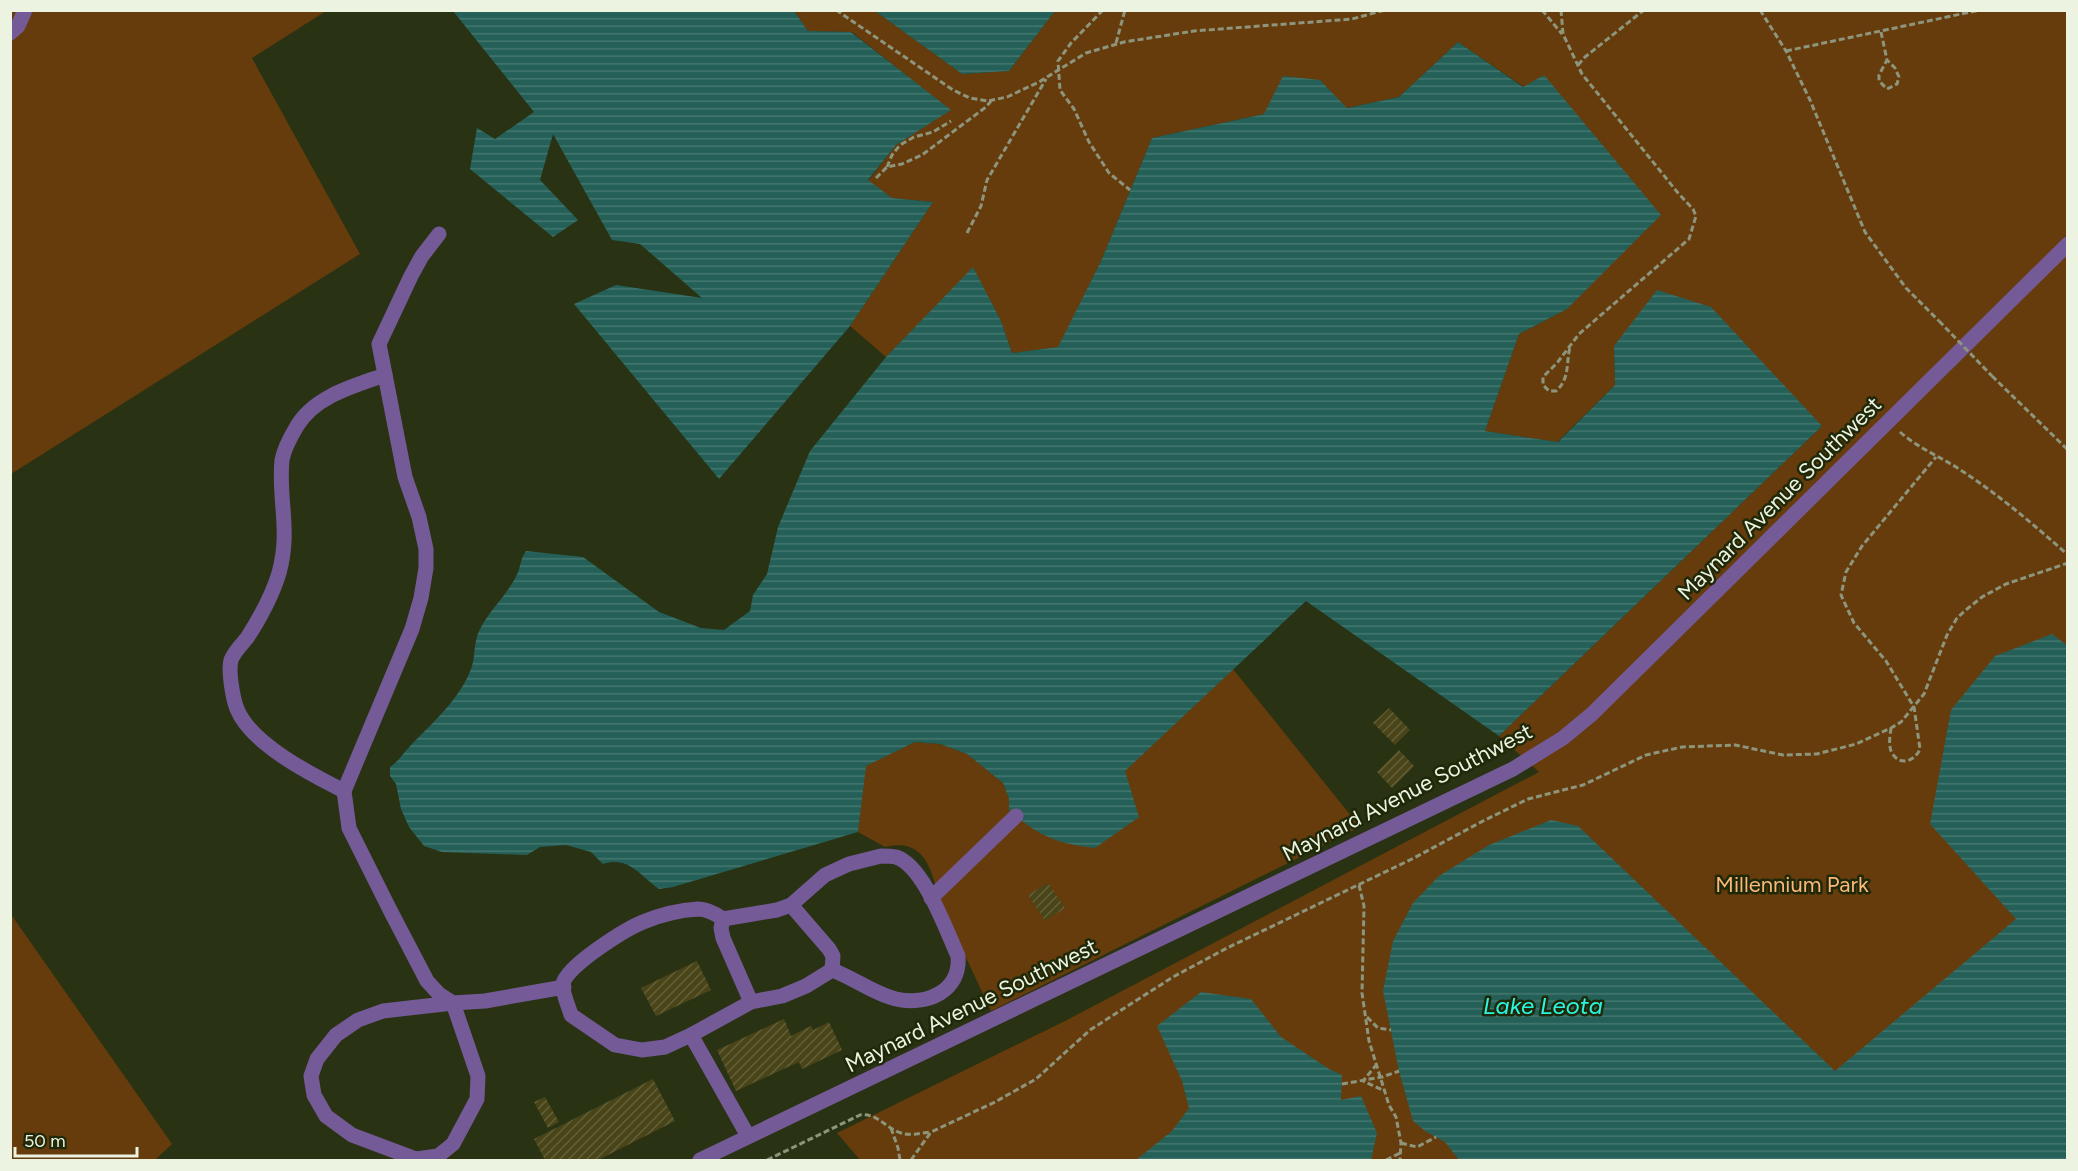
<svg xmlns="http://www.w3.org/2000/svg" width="2078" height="1171" viewBox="0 0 2078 1171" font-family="Figtree,sans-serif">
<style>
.park{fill:#663c0c}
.water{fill:url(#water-rules)}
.building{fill:url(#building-hatch)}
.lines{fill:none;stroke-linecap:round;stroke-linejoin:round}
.path{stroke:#8d957c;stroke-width:3;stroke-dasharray:6 3;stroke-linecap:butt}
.minor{stroke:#755a98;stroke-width:15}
.path-bridge{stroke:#8d957c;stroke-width:3;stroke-dasharray:6 3;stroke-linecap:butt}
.labels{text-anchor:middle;stroke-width:5;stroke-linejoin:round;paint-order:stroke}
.street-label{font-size:22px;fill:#ecf3e0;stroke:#1f2808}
.park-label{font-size:22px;fill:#fbb777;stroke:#1f2808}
.water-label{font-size:24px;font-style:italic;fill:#29f6e1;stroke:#1f2808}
</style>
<defs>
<pattern id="water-rules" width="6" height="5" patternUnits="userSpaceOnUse" patternTransform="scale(1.5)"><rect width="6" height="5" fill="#246058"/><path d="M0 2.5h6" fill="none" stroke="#447770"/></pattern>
<pattern id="building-hatch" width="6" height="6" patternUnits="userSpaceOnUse" patternTransform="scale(1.5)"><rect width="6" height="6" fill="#494518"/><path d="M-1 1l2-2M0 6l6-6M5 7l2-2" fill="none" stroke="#636039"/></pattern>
</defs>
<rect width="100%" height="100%" fill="#293213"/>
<g class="park">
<polygon points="11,11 326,11 252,58 360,254 11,474"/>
<polygon points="794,11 875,11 962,74 1009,71 1055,11 2067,11 2067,1160 860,1160 837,1133 1065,1021 1539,772 1499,736 1822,426 1614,346 1615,385 1557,442 1485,431 1519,334 1567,309 1524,87 1458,42 1399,97 1346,108 1320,80 1264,114 1152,138 1101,261 1059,347 1012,353 1001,321 973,268 886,357 850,326 933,202 892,198 868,181 896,145 950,110 852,32 808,31"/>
<path d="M1233,669l127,158 -369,184 -52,-111c-7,-31 -15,-63 -54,-53l-27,-15 7,-66 50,-24 25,2 27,10 36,29 6,16 1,11 114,-39z"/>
<polygon points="10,913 172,1144 155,1160 11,1160"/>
</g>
<g class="water">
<polygon points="453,11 794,11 808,31 851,32 951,110 896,145 868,180 892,198 933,202 850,326 719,479 574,304 616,285 702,298 640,244 612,240 553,134 540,180 578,220 553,237 470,169 477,128 495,139 534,112"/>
<polygon points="875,11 1055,11 1009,71 962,74"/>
<path d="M1458,42l65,45 21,-12 117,140 -94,94 -48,25 -34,97 73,11 57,-57 -1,-39 43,-56 54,17 111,119 -323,310 -193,-135 -181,170 14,46 -44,31c-38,-4 -57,-12 -86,-38v-11l-6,-16 -36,-29 -27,-10 -25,-2 -49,24 -8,66 -185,55 -14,2c-20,-14 -30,-33 -56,-25l-12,-12 -25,-7 -26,2 -13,8 -85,-3 -18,-6 -15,-19 -8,-18 -5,-25 -6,-8v-9c9,-6 14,-15 22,-23 22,-23 47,-44 59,-75 5,-13 2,-27 9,-40 10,-20 30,-37 38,-57 3,-8 3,-14 8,-21l57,6 76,55 42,16 23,2 26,-19 3,-16 14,-21 11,-47 32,-76 76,-94 87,-90 28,54 11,32 46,-6 43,-86 51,-123 112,-24 19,-38 37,4 27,28 52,-11z"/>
<polygon points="2052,634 2068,646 2067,1160 1459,1160 1445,1142 1425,1131 1413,1121 1399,1071 1383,991 1393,941 1413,903 1439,876 1489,845 1551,820 1578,826 1835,1071 2016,919 1930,824 1951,710 1995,656"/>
<polygon points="1201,992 1251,999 1281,1037 1329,1069 1342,1075 1341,1100 1361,1096 1377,1133 1371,1160 1136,1160 1172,1131 1189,1108 1182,1081 1157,1026"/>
</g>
<g class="building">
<polygon points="1389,708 1410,730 1395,745 1373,723"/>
<polygon points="1399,750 1414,766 1392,788 1377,772"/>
<polygon points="1048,883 1065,908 1045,921 1028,895"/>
<polygon points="697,961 711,990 656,1016 641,988"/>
<polygon points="784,1019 791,1036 811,1026 813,1030 829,1022 842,1050 802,1069 799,1062 736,1091 717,1050"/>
<polygon points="653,1079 675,1121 598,1160 545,1160 534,1139"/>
<polygon points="545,1097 559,1122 548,1128 534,1102"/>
</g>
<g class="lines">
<g class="path">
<polyline points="836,10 953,90 970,98 988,101 1007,97 1039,82 1086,53 1124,42 1194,31 1352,19 1385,10"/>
<polyline points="1103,10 1071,43 1058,61 1060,90 1074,109 1089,142 1109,173 1130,190"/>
<polyline points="1542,10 1562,34"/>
<path d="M1561,10l2,24 19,40 96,119 15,16 3,7 -7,23 -110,95 -22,29 -14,14v8l6,6h7c14,-12 10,-28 14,-44"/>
<polyline points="1760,10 1786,51 1810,100 1865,232 1906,288 1939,321"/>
<polyline points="1881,32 1887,60 1879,75 1879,81 1887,89 1897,84 1899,77 1895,68 1887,60"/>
<polyline points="1116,43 1125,10"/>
<polyline points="1786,51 1980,10"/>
<polyline points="1578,65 1585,57 1644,10"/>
<polyline points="887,167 892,155 900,145 914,137 933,132 951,121"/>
<polyline points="876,178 887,167 902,164 922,155 986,107 991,101"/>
<polyline points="967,233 981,206 987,180 1046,79"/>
<polyline points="1992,376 2068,450"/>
<path d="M1900,432c18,16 39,24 59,37 39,25 74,55 109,86"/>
<path d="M1891,728c-1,8 -3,18 1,25 8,14 23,8 28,-4l-6,-42 -28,-46 -32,-38 -13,-28 5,-23 16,-26 74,-89"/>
<polyline points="1359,885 1364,906 1362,993 1369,1041 1389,1105 1396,1117 1401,1143 1400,1160"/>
<polyline points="1367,1017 1378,1028 1391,1030"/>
<polyline points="1377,1064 1363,1081 1385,1091"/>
<polyline points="1342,1084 1382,1077 1399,1071"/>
<polyline points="891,1128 898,1148 900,1160"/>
<polyline points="1401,1143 1417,1147 1436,1137"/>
<path d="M767,1160l93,-45c18,-2 25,13 41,18 9,3 20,0 30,-1"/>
<polyline points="911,1160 931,1132 995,1102 1036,1079 1090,1030 1173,977 1227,948 1412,859 1483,821 1528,799 1583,785 1646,755 1682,747 1735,745 1783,755 1817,754 1856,744 1891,728 1901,722 1924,694 1947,635 1957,618 1967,609 1982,597 2006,584 2068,563"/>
<polyline points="1386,1160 1400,1153"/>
</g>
<g class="minor">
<polyline points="10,33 18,26 25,10"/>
<polyline points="439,234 422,256 411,276 379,344 405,477 419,517 426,549 426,568 421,598 412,629 344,791 349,828 390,910 427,981 439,994 453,1003 478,1076 477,1099 453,1144 438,1156 416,1159 352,1135 326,1116 314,1095 311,1076 317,1059 336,1035 358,1020 383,1011 453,1003 485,1001 564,987"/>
<path d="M344,791c-32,-16 -93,-47 -107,-82 -4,-10 -9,-38 -6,-49 3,-8 11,-16 16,-22 13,-20 25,-42 32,-65 12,-43 -1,-73 3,-113 2,-11 9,-24 15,-34 18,-30 57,-40 88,-51"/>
<path d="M881,856c5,0 10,0 15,1 28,9 50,73 62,99 3,35 -31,50 -62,43 -22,-5 -42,-21 -64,-29l-26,16 -24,10 -31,6 -60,33 -26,12 -23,3 -27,-5 -44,-30c-2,-8 -9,-22 -8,-31 3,-18 63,-55 80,-62 17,-7 37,-12 55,-13 9,0 18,5 25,10l54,-9 14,-5 34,-30 24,-11z"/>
<polyline points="931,898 1016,816"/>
<polyline points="791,905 829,949 833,956 832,970"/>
<polyline points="723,919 721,928 723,938 751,1002"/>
<polyline points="691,1035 748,1136"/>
<polyline points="700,1160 1513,769 1563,738 1592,714 2068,244"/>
</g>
<polyline class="path-bridge" points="1939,321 1992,376"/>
</g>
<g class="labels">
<g class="street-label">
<text transform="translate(1779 498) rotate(-45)" y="8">Maynard Avenue Southwest</text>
<text transform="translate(1407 792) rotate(-27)" y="8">Maynard Avenue Southwest</text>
<text transform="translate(971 1005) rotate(-26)" y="8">Maynard Avenue Southwest</text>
</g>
<g class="park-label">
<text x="1792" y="892">Millennium Park</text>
</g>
<g class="water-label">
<text x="1543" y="1014">Lake Leota</text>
</g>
</g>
<rect width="2078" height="1171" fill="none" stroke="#ecf3e0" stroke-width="24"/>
<path d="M15 1147v9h122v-9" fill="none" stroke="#ecf3e0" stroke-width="3"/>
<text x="24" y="1147" font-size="18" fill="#ecf3e0" stroke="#1f2808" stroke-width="4.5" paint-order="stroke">50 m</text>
</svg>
